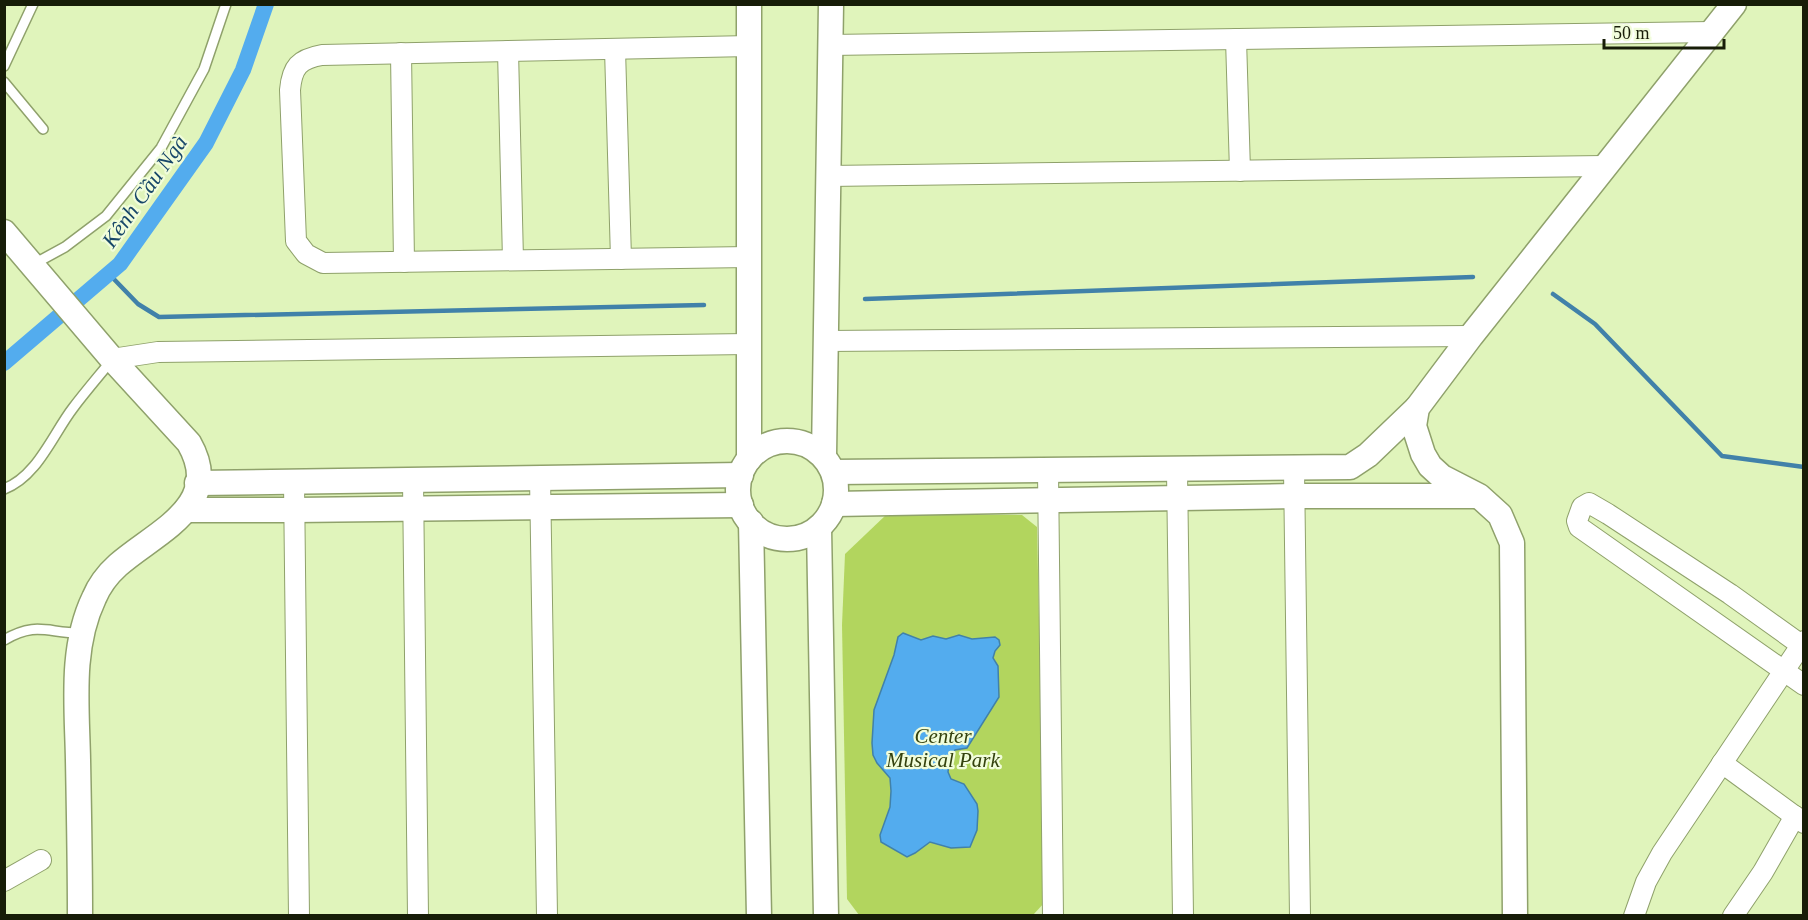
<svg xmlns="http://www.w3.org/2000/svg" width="1808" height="920" viewBox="0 0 1808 920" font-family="'Times New Roman',serif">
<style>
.green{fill:#b2d55e}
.water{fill:#53acee;stroke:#4181a9;stroke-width:1.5}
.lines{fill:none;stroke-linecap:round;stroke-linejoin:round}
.stream{stroke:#4181a9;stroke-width:4.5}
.canal{stroke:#53acee;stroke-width:16}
.service-casing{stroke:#8fa16b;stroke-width:12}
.minor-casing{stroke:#8fa16b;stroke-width:22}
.tertiary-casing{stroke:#8fa16b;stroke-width:27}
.service{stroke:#fff;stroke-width:9}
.minor{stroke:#fff;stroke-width:20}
.tertiary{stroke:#fff;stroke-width:24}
.labels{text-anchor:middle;stroke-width:4.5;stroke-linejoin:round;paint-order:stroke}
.park-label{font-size:21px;font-style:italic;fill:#34420e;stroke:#f1fddb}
.water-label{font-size:22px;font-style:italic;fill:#184769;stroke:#f1fddb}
</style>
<rect width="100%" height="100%" fill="#e0f4bb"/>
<polygon class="green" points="887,514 1022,515 1037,527 1045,902 1033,915 859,915 847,899 842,625 845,554"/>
<polygon class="water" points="903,633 921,640 933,636 946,639 959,635 972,639 995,637 999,640 1000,645 995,651 993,658 998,666 999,697 967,748 955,750 950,759 948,772 951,779 964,784 977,804 978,811 977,830 970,847 951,848 930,842 915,853 907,857 881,842 880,835 890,807 891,791 890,778 877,763 873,755 872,743 874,710 894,655 898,637"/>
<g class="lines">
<g class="stream">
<polyline points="109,274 138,304 159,317 704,305"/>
<polyline points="1553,294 1595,324 1722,456 1804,467"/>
<polyline points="865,299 1473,277"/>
</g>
<polyline class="canal" points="4,363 120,264 206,143 243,70 266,4"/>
<g class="service-casing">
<g id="service">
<polyline points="4,66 33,4"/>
<polyline points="4,82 43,129"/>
<polyline points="32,265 65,247 106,216 161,148 204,69 226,4"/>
<path d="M4,489c33,-12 49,-55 69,-81 12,-16 25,-31 38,-47"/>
<path d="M4,640c33,-19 43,-7 76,-7"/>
</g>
</g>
<g class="minor-casing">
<g id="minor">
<polyline points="1236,39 1240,171"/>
<polyline points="830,45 1712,32"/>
<polyline points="615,49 621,259"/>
<polyline points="508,51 513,260"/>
<polyline points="401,53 404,262"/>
<polyline points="828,176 1605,166"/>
<path d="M749,257l-426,6 -17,-9 -10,-13 -6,-151c2,-23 9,-31 32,-35l428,-9"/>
<polyline points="826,341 1471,336"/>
<polyline points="112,359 158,352 748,344"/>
<polyline points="1294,469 1300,916"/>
<polyline points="1177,470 1183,916"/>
<polyline points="1048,471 1053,916"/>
<polyline points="540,477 547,916"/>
<polyline points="413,480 418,916"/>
<polyline points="294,482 299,916"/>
<polyline points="1804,647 1730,594 1608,514 1589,503 1582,507 1577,521 1579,527 1804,685"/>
<polyline points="1722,763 1804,823"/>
<polyline points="4,881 41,860"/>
<polyline points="1634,916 1646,882 1662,853 1804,641"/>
<polyline points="1733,916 1763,872 1795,816"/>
</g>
</g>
<g class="tertiary-casing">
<g id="tertiary">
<polyline points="749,4 749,459"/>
<path d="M4,232l108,127 77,84c36,63 -34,89 -71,122 -10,9 -19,21 -24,33 -24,50 -17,108 -16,162 1,52 2,104 2,156"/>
<circle cx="787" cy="490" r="49"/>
<polyline points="824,456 831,4"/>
<polyline points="833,472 1350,467 1368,455 1417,408"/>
<polyline points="197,483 741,475"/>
<polyline points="834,504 1294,496 1477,496"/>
<polyline points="186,510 295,510 741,505"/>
<polyline points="751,522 759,916"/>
<polyline points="819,528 826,916"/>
<polyline points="1515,916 1512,543 1500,515 1479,496 1442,477 1430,466 1423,454 1414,426 1417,408 1471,336 1734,4"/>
</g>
</g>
<use href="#service" class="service"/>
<use href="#minor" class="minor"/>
<use href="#tertiary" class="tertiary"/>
</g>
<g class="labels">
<g class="park-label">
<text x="943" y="743">Center<tspan x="943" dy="24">Musical Park</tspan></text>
</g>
<g class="water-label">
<text transform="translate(144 191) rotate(-55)" y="8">Kênh Cầu Ngà</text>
</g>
</g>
<rect width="1808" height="920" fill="none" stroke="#171d08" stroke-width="12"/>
<path d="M1604 39v9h120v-9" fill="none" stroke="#171d08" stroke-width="3"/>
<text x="1613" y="39" font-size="18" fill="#171d08" stroke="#f1fddb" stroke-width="4.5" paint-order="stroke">50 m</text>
</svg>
